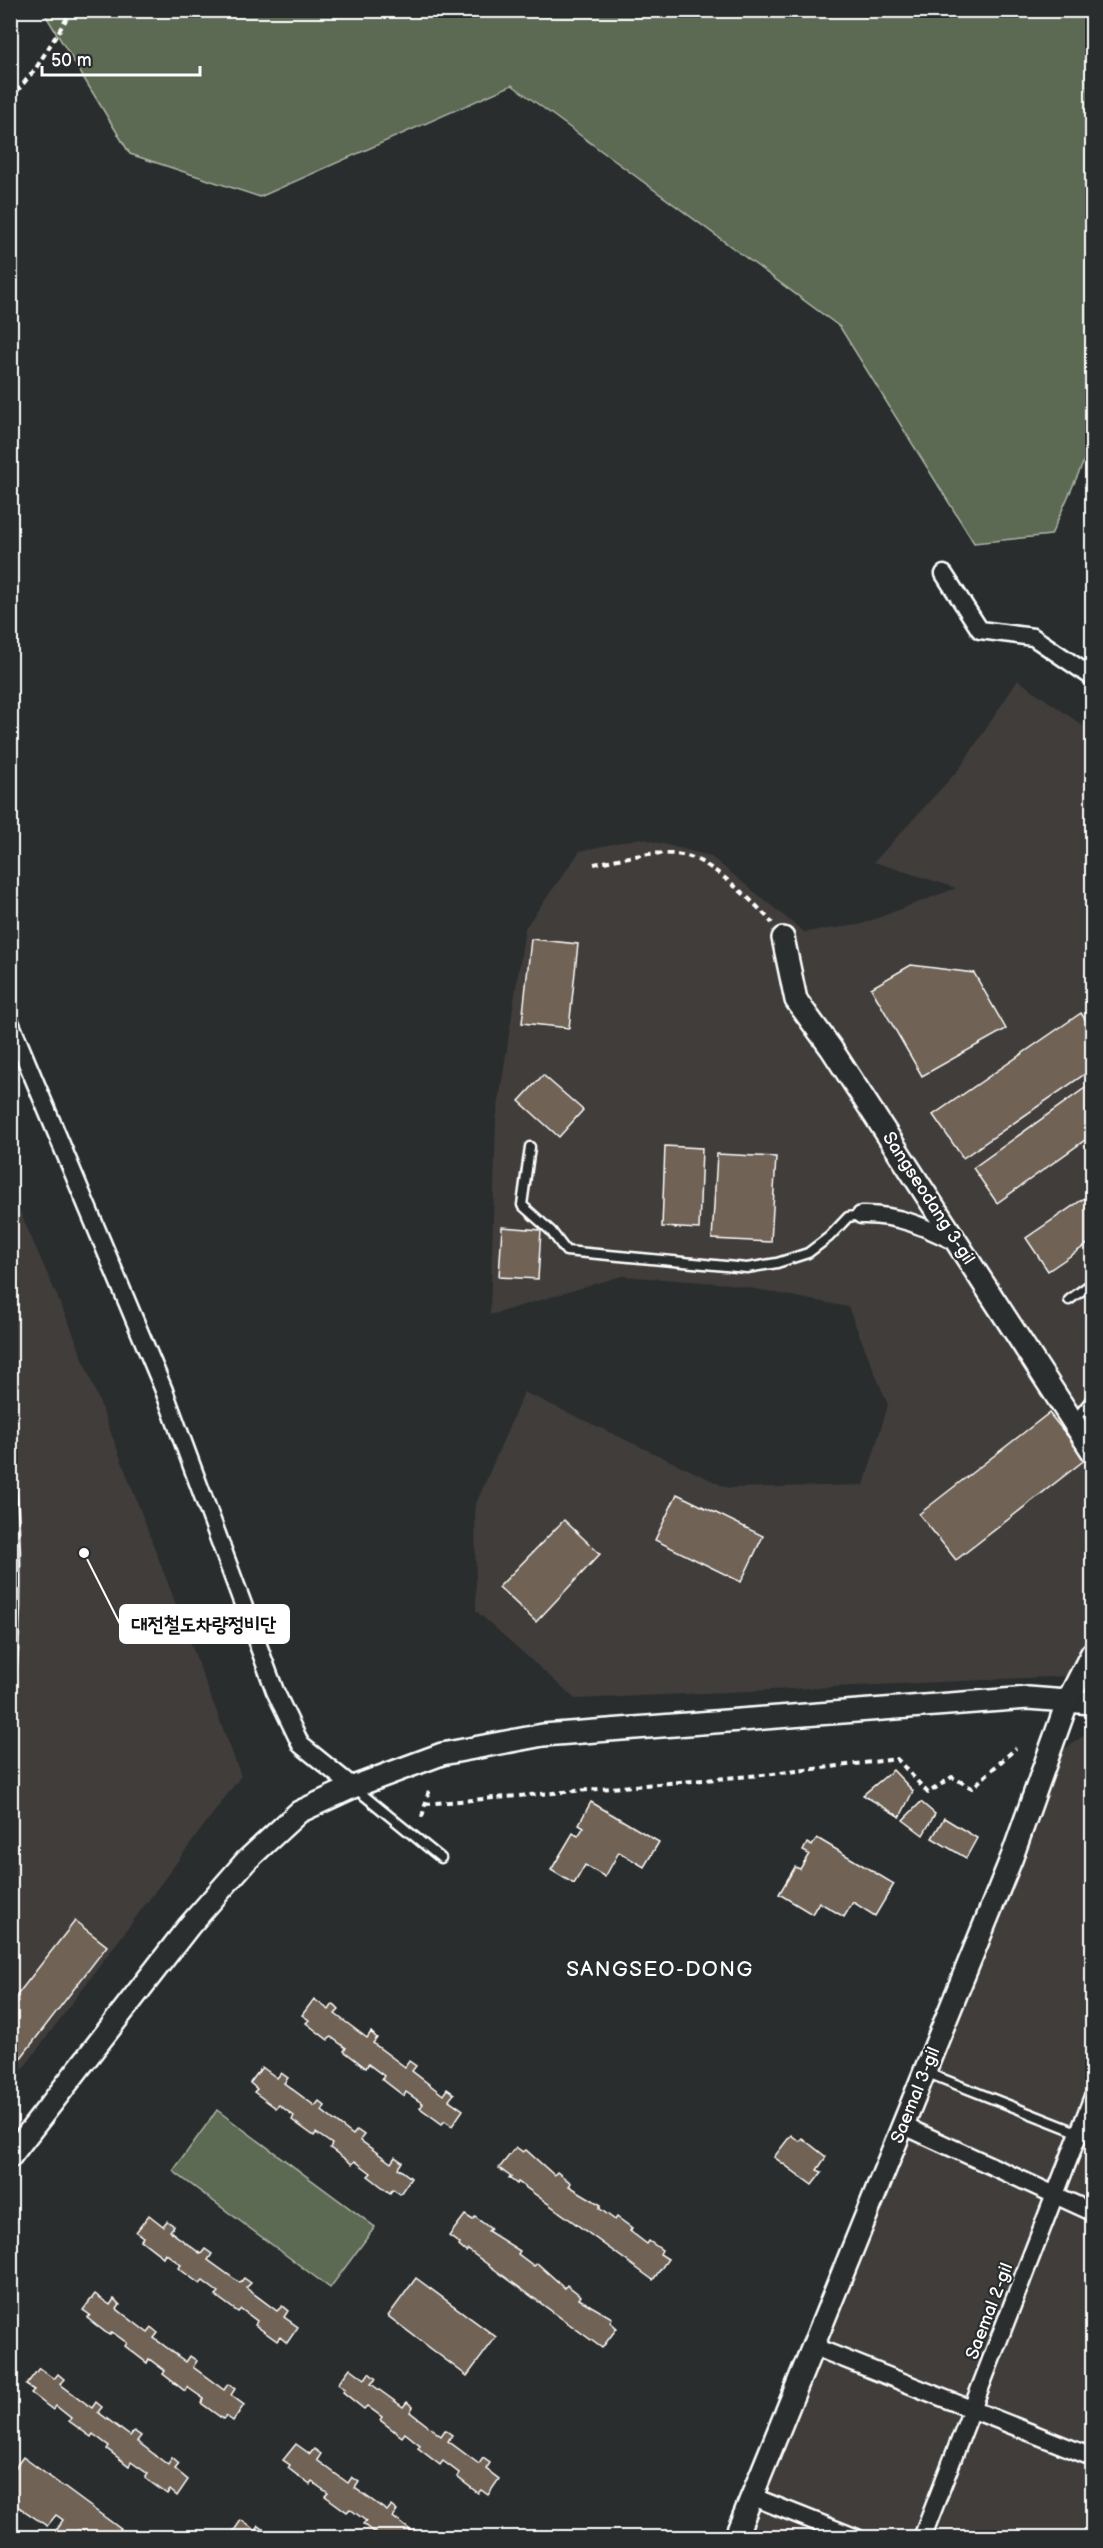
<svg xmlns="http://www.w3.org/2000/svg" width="1103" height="2548" viewBox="0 0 1103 2548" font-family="'Balsamiq Sans','Poor Story',sans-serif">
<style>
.built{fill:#3f3d3a}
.green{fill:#5c6b52;stroke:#aeb5a8;stroke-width:1.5}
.building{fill:#6f6355;stroke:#fff;stroke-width:1.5}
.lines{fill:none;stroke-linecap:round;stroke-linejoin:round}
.service-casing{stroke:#fff;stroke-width:13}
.minor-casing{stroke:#fff;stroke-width:21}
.tertiary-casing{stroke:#fff;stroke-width:26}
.path{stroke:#fff;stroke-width:4;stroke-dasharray:6 4.5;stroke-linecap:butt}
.service{stroke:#2a2d2e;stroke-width:8}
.minor{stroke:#2a2d2e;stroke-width:16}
.tertiary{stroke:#2a2d2e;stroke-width:21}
.labels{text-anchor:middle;stroke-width:4.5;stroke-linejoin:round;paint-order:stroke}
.street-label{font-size:18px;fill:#fff;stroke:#2a2d2e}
.quarter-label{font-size:21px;letter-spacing:1.5px;fill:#fff;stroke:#2a2d2e}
.leader{fill:none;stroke:#fff;stroke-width:2}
.callout-dot{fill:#fff;stroke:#2a2d2e;stroke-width:2}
.callout{fill:#fff;stroke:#fff;stroke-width:2}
.callout-label{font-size:20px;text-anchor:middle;font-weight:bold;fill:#111}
</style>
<rect width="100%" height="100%" fill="#2a2d2e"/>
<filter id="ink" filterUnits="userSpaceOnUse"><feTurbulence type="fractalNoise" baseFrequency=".0167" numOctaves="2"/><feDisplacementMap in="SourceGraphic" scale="12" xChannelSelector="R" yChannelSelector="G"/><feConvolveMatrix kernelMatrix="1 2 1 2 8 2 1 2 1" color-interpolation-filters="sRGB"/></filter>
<g filter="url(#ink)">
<g class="built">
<polygon points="1018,680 1092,732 1092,1675 575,1699 476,1611 475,1506 524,1392 728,1488 864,1485 888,1405 848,1307 729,1284 622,1276 490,1315 496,1121 525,928 580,851 640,838 710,856 804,932 859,925 956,888 874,862 960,768"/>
<polygon points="10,1189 72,1330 241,1776 11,2085"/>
<polygon points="1087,1733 1092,1734 1092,2537 742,2538 1052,1758"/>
</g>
<g class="green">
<polygon points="43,11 1092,11 1092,443 1051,535 974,543 840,327 512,85 260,197 130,154"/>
<polygon points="217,2110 375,2227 330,2288 173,2171"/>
</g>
<g class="building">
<polygon points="531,939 578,944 569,1028 522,1023"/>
<polygon points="911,965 974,973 1006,1029 922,1076 871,988"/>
<polygon points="1081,1013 1092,1030 1092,1069 963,1158 933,1115"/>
<polygon points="543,1075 583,1110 559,1137 519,1101"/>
<polygon points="1092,1083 1092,1135 997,1203 973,1168"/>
<polygon points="665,1146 702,1148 699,1229 662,1227"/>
<polygon points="717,1154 776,1157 771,1242 712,1239"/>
<polygon points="1092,1193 1092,1241 1048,1271 1026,1238"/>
<polygon points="502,1227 541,1230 538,1279 499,1277"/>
<polygon points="1049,1413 1086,1459 956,1560 919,1514"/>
<polygon points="677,1494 763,1536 741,1582 655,1540"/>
<polygon points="564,1520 600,1554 536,1622 499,1587"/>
<polygon points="893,1770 913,1791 900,1817 863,1795"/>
<polygon points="591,1802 659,1842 644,1867 619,1852 605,1877 585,1865 574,1884 551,1870 573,1833 578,1836 584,1827 579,1824"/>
<polygon points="921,1802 935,1814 923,1835 903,1820"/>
<polygon points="944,1818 977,1838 966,1858 932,1838"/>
<polygon points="817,1838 894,1884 875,1916 853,1902 844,1917 819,1902 812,1914 779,1894 795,1867 800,1869 809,1854 803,1851 807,1843 812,1846"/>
<polygon points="75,1921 107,1946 10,2072 10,2004"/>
<polygon points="314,1999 329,2010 333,2004 339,2010 335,2014 367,2038 371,2032 377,2038 373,2043 405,2067 409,2061 416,2066 412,2071 443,2095 447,2089 454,2094 449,2100 463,2110 452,2126 445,2121 442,2124 420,2108 423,2104 406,2092 404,2096 382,2079 384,2076 368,2064 366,2068 344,2051 346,2048 331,2037 328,2040 306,2023 309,2020 302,2015"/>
<polygon points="262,2067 277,2078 281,2073 288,2078 284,2083 315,2106 319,2101 325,2106 322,2111 353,2135 357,2130 364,2135 360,2140 391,2163 395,2157 402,2162 398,2168 411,2178 400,2194 393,2189 390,2193 368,2176 371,2173 355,2161 352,2164 330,2148 332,2144 316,2133 314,2136 292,2120 294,2116 279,2105 276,2108 254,2092 257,2089 250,2083"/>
<polygon points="791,2135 799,2141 802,2138 826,2157 817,2170 822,2172 812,2185 774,2157"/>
<polygon points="516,2147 523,2152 526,2150 554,2175 557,2172 571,2183 569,2186 601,2205 599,2208 615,2220 617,2217 632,2228 630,2231 647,2244 649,2241 662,2250 660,2254 668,2259 653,2280 518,2182 517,2184 509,2178 511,2177 499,2168"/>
<polygon points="149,2215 163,2226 167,2221 174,2226 170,2231 201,2254 205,2249 212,2254 208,2260 240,2283 244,2278 251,2283 246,2288 277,2311 282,2306 288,2311 284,2317 298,2327 287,2343 280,2337 277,2341 255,2325 257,2321 241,2309 238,2312 216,2296 219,2293 203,2281 200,2284 178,2268 181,2265 165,2253 163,2257 141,2240 143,2237 136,2232"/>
<polygon points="465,2215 473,2220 475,2217 491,2229 488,2231 520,2251 518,2254 534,2266 537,2263 565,2288 567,2285 581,2296 579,2299 612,2318 610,2322 617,2328 602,2348 468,2250 466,2252 459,2246 460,2244 449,2236"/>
<polygon points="416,2278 496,2337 467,2376 388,2316"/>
<polygon points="95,2294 110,2305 114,2299 120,2305 117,2309 148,2333 152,2328 158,2333 154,2338 186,2362 190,2356 197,2361 193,2367 224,2390 228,2384 235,2389 231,2395 244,2405 233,2421 226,2416 223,2419 201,2403 204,2399 187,2387 185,2391 163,2374 165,2371 149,2359 147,2363 125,2346 127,2343 112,2332 109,2335 87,2318 90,2315 83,2310"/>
<polygon points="39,2368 54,2379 58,2374 64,2379 60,2384 92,2408 96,2402 102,2407 98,2412 130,2436 134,2431 141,2436 137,2441 168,2465 172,2458 179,2464 175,2469 188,2480 177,2496 170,2490 167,2494 145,2478 148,2474 131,2462 129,2466 107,2449 109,2446 93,2434 91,2437 69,2421 71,2418 56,2406 53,2410 31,2393 34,2390 26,2385"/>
<polygon points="350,2368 365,2379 369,2373 376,2379 371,2384 403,2407 407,2402 413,2407 410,2412 441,2436 445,2430 452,2435 448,2441 479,2464 483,2458 490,2463 486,2469 499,2479 488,2495 481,2490 478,2493 457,2477 459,2473 443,2461 440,2465 418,2448 420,2445 405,2433 402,2437 380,2420 382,2417 367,2406 364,2409 343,2392 345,2389 338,2384"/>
<polygon points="296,2444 310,2454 314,2449 321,2454 317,2460 348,2483 352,2477 359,2482 355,2488 387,2511 391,2506 397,2511 393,2517 421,2538 381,2538 363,2524 366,2521 350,2509 347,2512 325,2496 328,2493 312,2482 310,2485 288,2468 290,2465 283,2460"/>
<polygon points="23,2457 133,2538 88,2538 78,2530 72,2538 60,2538 54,2533 63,2520 56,2515 47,2526 10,2501 10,2471 12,2472"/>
<polygon points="241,2520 256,2531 259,2526 266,2531 262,2536 264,2538 229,2538"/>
</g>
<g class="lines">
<g class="service-casing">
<g id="service">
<polyline points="530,1147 522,1205 551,1231 566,1251 747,1268 777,1263 808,1253 829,1237 848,1217 861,1215"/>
<polyline points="1069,1300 1092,1283"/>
<polyline points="1074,1421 1092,1398"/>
<path d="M10,1477c7,70 7,137 0,207"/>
<polyline points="356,1789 441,1858"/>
<polyline points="925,2072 1092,2138"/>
</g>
</g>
<g class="minor-casing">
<g id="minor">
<polyline points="944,574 980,630 1033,637 1092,677"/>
<polyline points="10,1022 163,1388 275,1691 301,1745 353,1787"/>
<path d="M861,1215c37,-1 64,12 97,28"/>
<polyline points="902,2125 1092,2212"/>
<polyline points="812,2346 1092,2457"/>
<polyline points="751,2496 857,2538"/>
<polyline points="922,2538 1092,2099"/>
</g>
</g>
<g class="tertiary-casing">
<g id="tertiary">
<polyline points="783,938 796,1000 831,1048 1092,1451"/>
<polyline points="10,2157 189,1926 246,1861 299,1812 353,1787 442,1754 543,1735 1028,1698 1092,1703"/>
<polyline points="735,2538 1012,1857 1068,1700 1092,1653"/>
</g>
</g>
<g class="path">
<polyline points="10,100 36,68 72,10"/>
<path d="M594,864c31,-6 65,-16 96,-7 23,7 67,47 82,66"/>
<polyline points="425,1804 773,1774 897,1759 928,1793 952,1777 972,1788 1016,1748"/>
<polyline points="422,1817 429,1790"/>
</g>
<use href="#service" class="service"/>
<use href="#minor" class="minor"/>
<use href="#tertiary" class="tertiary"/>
</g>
</g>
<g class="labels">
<g class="street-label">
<text transform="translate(929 1198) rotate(57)" y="6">Sangseodang 3-gil</text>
<text transform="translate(915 2095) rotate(-68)" y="6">Saemal 3-gil</text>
<text transform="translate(989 2311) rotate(-69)" y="6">Saemal 2-gil</text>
</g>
<g class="quarter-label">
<text x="660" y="1976">SANGSEO-DONG</text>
</g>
</g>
<path class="leader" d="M84 1553L120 1624"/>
<circle class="callout-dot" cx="84" cy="1553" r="6"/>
<rect class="callout" x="120" y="1605" width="169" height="38" rx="6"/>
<g class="callout-label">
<text x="204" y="1631">대전철도차량정비단</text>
</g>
<rect width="1103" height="2548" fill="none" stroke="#2a2d2e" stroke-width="36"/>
<rect x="18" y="18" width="1067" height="2512" fill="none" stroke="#fff" stroke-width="2" filter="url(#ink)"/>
<path d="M42 66v9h158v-9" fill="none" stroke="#ffffff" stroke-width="3"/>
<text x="51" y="66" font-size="18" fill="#ffffff" stroke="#2a2d2e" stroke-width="4.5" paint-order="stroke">50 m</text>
</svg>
